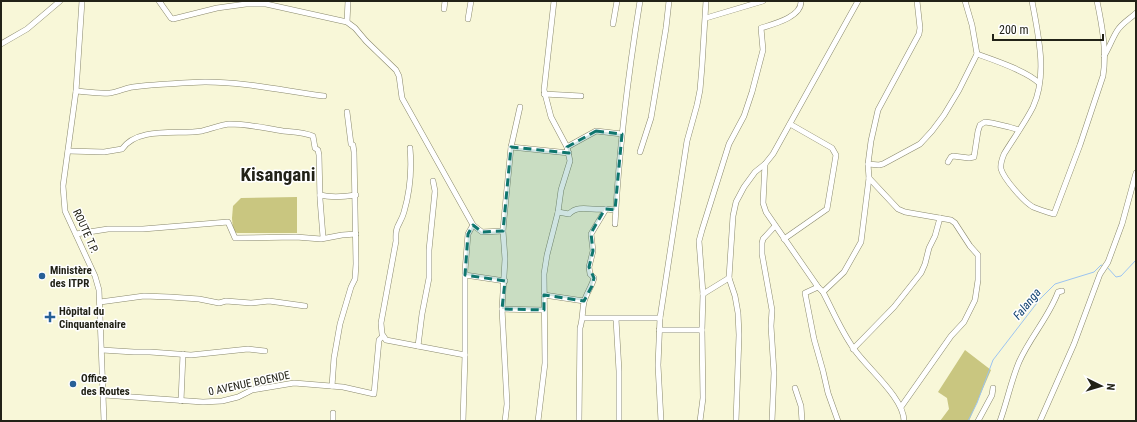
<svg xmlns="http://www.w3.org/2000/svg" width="1137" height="422" viewBox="0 0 1137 422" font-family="'Roboto Condensed',sans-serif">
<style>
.green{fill:#c9c680}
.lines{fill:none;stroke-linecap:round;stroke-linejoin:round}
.stream{stroke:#9cc4f1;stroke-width:1}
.minor-casing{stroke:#89886c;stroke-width:6}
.minor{stroke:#fff;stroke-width:5}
.marked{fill:#0f766e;fill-opacity:0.2;stroke:#0f766e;stroke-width:3;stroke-dasharray:8 5;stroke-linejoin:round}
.poi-dot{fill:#275f97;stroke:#fff;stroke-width:1.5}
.labels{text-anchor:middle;stroke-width:3;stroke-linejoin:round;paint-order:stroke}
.street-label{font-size:11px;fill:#222217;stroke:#fff}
.poi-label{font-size:11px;font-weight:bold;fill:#222217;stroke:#fff;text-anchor:start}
.water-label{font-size:12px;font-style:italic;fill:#0f406e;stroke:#fff}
.town-label{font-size:19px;font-weight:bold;fill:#222217;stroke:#fff}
</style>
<rect width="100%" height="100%" fill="#f8f7d8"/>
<g class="green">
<polygon points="297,197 297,233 237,233 233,231 232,218 233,206 241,198"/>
<polygon points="965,350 991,370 969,421 940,421 949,409 947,398 938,392"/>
</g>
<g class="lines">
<g class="stream">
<polyline points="1107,267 1116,277 1121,276 1136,260"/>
<polyline points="968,421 977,403 993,360 1040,299 1055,284 1094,272 1101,265 1104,266"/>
</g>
<g class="minor-casing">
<g id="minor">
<polyline points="82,1 76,91 63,186 65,211 95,276 99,290 104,421"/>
<polyline points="159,1 171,18 173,19 217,8 246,4 266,4 347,22 355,28 366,41 396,70 399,76 402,98 473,225 482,232 503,231"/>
<path d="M1032,1c6,33 16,74 1,106 -8,16 -20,32 -29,47 -2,5 -4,10 -3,15 3,10 23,33 32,38 7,3 14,5 21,7l26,-69 23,-69c4,-24 -1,-51 -6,-75"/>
<polyline points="444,9 445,1"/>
<polyline points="706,18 763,1"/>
<polyline points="468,19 471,1"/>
<polyline points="347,22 348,1"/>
<polyline points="613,24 617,1"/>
<polyline points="1,44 27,29 60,1"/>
<path d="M977,54c17,6 50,17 62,29"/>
<path d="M1104,56c5,-8 8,-17 13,-25 5,-8 13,-12 19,-18"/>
<path d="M76,91c11,1 23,3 34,2 8,-1 15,-5 23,-6 24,-3 49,-4 73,-5 39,0 79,9 118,14"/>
<polyline points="544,94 581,96"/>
<polyline points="511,147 569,153"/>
<polyline points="567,147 596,131 622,134"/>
<path d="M410,148c2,22 0,43 -6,64 -4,14 -9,12 -8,29l-15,82 1,11 4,6 79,15"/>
<path d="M68,151l36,1 18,-3c16,-23 56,-14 80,-18 9,-2 18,-6 27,-7 20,0 35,4 54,7 11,1 20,1 30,5l2,12 3,2 1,5 1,44 3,38"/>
<polyline points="640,152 651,118 666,28 669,1"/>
<polyline points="948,162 951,157 953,156 969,158 974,157 978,131 980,125 985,122 992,123 1009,127 1019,130"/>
<path d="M765,164l-2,39 3,9 52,75 5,5c10,19 18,39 31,57 13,19 50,49 50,72"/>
<polyline points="868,164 879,165 883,164 920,144 932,131 944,115 959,90 977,54 972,25 965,1"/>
<polyline points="869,178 898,209 905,212 951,220 955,223 970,246 978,255 978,280 975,300 964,322 951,336 901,407"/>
<path d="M320,195c12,3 23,2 36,0"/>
<path d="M558,212l11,2c9,-10 24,-3 37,-5"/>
<path d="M615,224c4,-74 13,-149 25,-223"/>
<polyline points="76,234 108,229 143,229 228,222 235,238 296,237 321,239 342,235 356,234"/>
<polyline points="784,239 827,209 836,155 832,148 790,124"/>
<polyline points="465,275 505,281"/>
<polyline points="818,287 805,293 814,339 823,371 828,393 838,421"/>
<polyline points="823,292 844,272 861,242 869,178 868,164 871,141 878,110 919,34 920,28 917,1"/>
<polyline points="703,294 729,278"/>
<polyline points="544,295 584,301"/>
<polyline points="100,302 144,296 170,297 199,299 219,303 226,301 251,303 269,301 305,306"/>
<polyline points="502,309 544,310"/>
<polyline points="583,318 660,318"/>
<polyline points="616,319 619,371 619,421"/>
<polyline points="659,330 702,330"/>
<polyline points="418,346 422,314 429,278 429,250 435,191 433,181"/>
<polyline points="853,349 894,307 921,273 925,264 929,248 935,236 940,218"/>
<polyline points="102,350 134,352 150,352 191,355 248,349 265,351"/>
<polyline points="332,386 334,358 340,324 351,287 355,279 356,264 354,152 353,145 351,144 347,112"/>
<polyline points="795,388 801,406 802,421"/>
<polyline points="104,395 203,402 222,401 238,397 252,390 294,383 343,387 374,394 379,340 383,336"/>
<polyline points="181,401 183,354"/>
<polyline points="333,421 333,413"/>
<polyline points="463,421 465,355 465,271 468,234 473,225"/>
<polyline points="505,421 507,404 502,309 505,259 503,231 504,219 511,147 520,107"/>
<polyline points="538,421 545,363 544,274 547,255 558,212 561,190 570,161 567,147 551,117 544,90 554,1"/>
<path d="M579,421l1,-93c3,-9 2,-17 4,-26 2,-8 8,-16 10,-24l-4,-4 -1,-7 4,-16 -2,-17 15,-25 9,1"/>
<polyline points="661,421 658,365 660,318 687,141 697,105 700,90 702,66 706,1"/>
<path d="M700,421l3,-23 -1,-68 1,-36 -4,-53 3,-11 27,-86 15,-28 8,-24 11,-42 -2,-22c13,-4 41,-11 40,-27"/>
<polyline points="736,421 739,335 738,313 735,296 729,278 733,216 736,202 744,187 755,172 765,164 773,154 858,1"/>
<polyline points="772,421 774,373 771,326 772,310 762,254 762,243 763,239 775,226"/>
<polyline points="978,421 992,395 993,388"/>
<path d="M1000,421c7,-19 11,-40 19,-59 11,-25 30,-45 39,-70l4,-1"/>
<polyline points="1040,421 1074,344 1100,274 1108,262 1122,224 1136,173"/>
</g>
</g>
<use href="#minor" class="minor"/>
</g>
<path class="marked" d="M596,131l26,3 -7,76 -10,-1 -14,24 2,18 -4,16 5,11 -2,8 -8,15 -40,-6v15l-42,-1 3,-28 -40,-6 3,-41 5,-9 9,7 21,-1 8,-84 58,6 -2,-6z"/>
<g class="poi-dot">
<circle cx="42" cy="276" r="4"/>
<path d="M48 311h4v4h4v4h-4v4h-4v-4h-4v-4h4z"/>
<circle cx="73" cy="384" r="4"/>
</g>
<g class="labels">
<g class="street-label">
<text transform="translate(86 231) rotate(66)" y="4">ROUTE T.P.</text>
<text transform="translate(249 383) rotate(-12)" y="4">0 AVENUE BOENDE</text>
</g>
<g class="poi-label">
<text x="50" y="274">Ministère<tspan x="50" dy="13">des ITPR</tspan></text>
<text x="59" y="315">Hôpital du<tspan x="59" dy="13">Cinquantenaire</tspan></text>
<text x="81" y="382">Office<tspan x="81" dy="13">des Routes</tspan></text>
</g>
<g class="water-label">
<text transform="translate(1027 304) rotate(-51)" y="4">Falanga</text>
</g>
<g class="town-label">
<text x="278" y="181">Kisangani</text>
</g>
</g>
<rect width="1137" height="422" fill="none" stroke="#222217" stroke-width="4"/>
<g transform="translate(1101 386) rotate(95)" stroke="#ffffff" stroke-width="3" paint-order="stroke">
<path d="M0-3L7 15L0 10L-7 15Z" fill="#222217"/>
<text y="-6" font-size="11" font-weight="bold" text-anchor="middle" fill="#222217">N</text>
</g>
<path d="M993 34v6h110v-6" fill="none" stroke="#222217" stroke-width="2"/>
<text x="999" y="34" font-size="12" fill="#222217" stroke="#ffffff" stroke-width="3" paint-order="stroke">200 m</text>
</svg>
